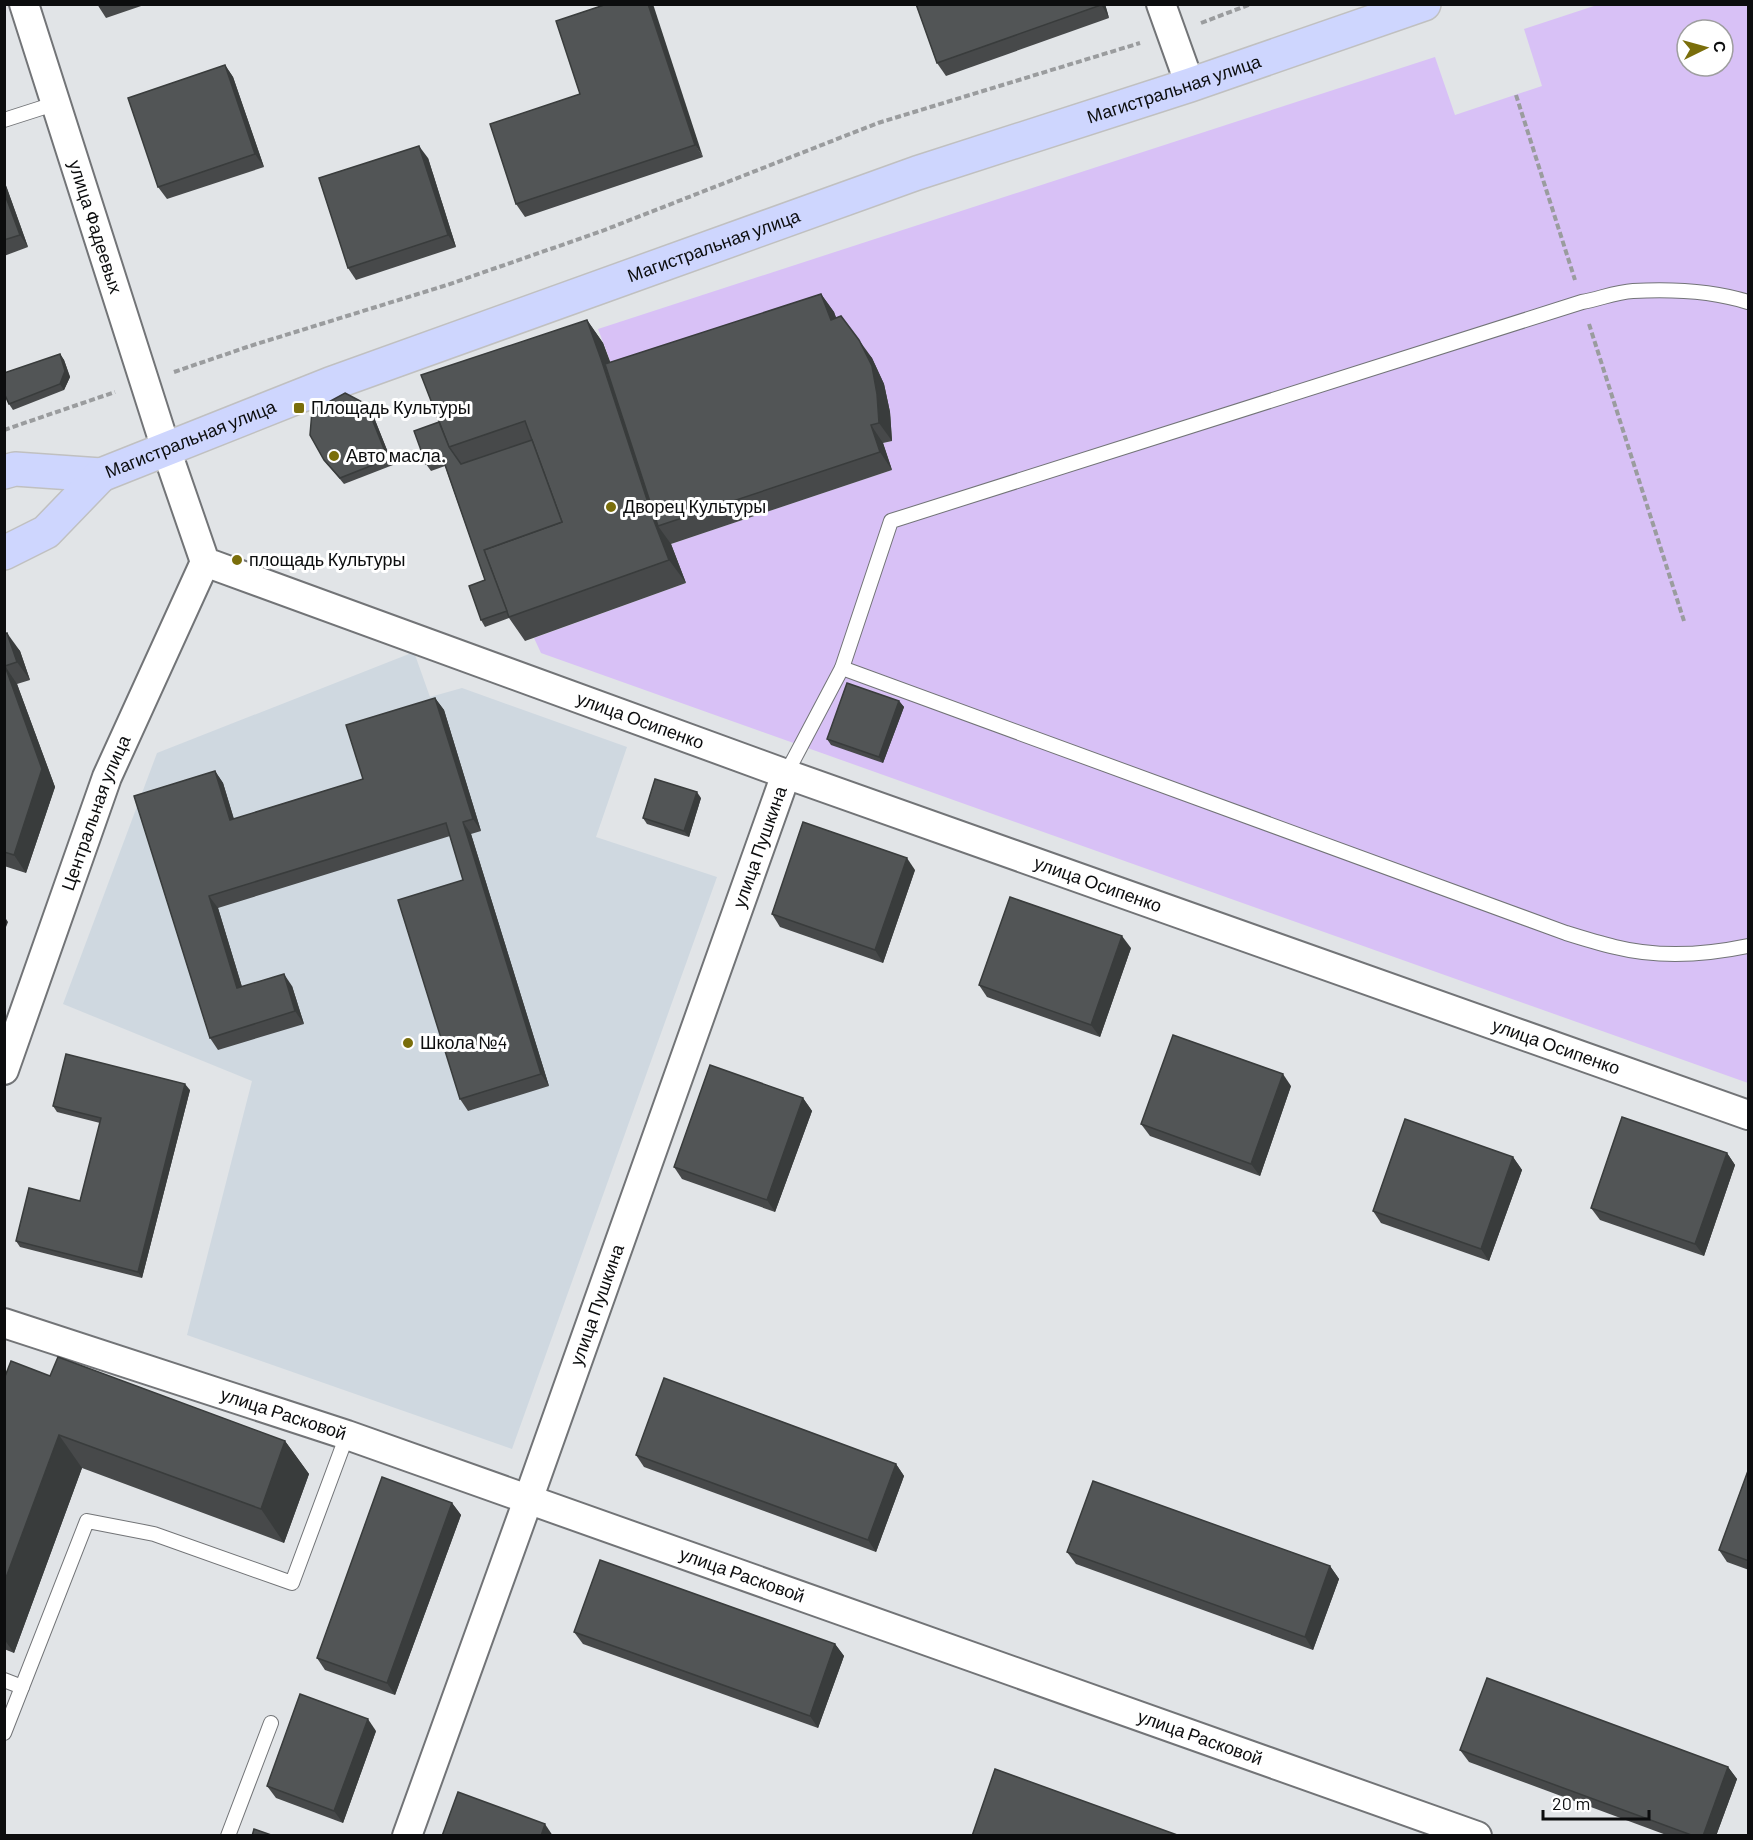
<svg xmlns="http://www.w3.org/2000/svg" width="1753" height="1840" viewBox="0 0 1753 1840" font-family="Barlow,sans-serif">
<style>
.built{fill:#cfd8e0}
.green{fill:#d8c1f6;fill-rule:evenodd}
.lines{fill:none;stroke-linecap:round;stroke-linejoin:round}
.lane-casing{stroke:#727477;stroke-width:16}
.street-casing{stroke:#727477;stroke-width:32}
.primary-casing{stroke:#c0c0c0;stroke-width:36}
.path{stroke:#9a9c9e;stroke-width:4;stroke-dasharray:6 3;stroke-linecap:butt}
.lane{stroke:#fff;stroke-width:14}
.street{stroke:#fff;stroke-width:28}
.primary{stroke:#ced6fe;stroke-width:33}
.wall{fill:#47494a}
.shaded-wall{fill:#393c3c}
.building{fill:#525556;stroke:#393c3c;stroke-width:1.5}
.poi-dot{fill:#7a6e0b;stroke:#fff;stroke-width:2}
.labels{text-anchor:middle;stroke-width:6;stroke-linejoin:round;paint-order:stroke}
.street-label{font-size:18px;fill:#0c0d0e;stroke:#fff}
.poi-label{font-size:18px;fill:#0c0d0e;stroke:#fff;text-anchor:start}
</style>
<rect width="100%" height="100%" fill="#e1e4e7"/>
<polygon class="built" points="414,652 430,697 462,688 627,747 596,837 717,877 512,1449 187,1335 252,1081 63,1004 157,753"/>
<path class="green" d="M1597,5h151v1078l-1207,-430 -7,-15 152,-55 -15,-39 221,-74 -9,-27 9,-2 -2,-29 -6,-28 -266,-2 -20,-53 837,-272 20,58 87,-29 -18,-57zM1687,30h36v36h-36z"/>
<g class="lines">
<g class="lane-casing">
<g id="lane">
<polyline points="4,120 57,103"/>
<path d="M842,668l724,265c16,5 32,10 49,14 44,11 90,8 133,-1"/>
<path d="M786,774l56,-106 49,-147 691,-219c17,-3 34,-10 51,-11 37,-2 80,0 115,11"/>
<polyline points="4,1680 22,1687"/>
<polyline points="4,1733 87,1521 154,1534 292,1583 347,1435"/>
<polyline points="228,1836 271,1723"/>
</g>
</g>
<g class="street-casing">
<g id="street">
<path id="s1" d="M24,4l142,445 39,113 581,212 962,341"/>
<polyline points="1161,4 1190,85"/>
<path id="s2" d="M4,1070l103,-293 98,-215"/>
<path id="s3" d="M4,1323l343,112 1130,401"/>
<path id="s4" d="M407,1836l121,-336 258,-726"/>
</g>
</g>
<g class="primary-casing">
<g id="primary">
<path id="s5" d="M4,472l11,-3 86,6 229,-91 587,-211 273,-88 234,-81"/>
<polyline points="4,553 46,532 101,475"/>
</g>
</g>
<g class="path">
<polyline points="1201,23 1251,4"/>
<polyline points="1516,95 1575,280"/>
<polyline points="1589,324 1684,621"/>
<polyline points="174,372 250,346 447,285 602,231 878,123 1140,43"/>
<polyline points="4,430 115,392"/>
</g>
<use href="#lane" class="lane"/>
<use href="#street" class="street"/>
<use href="#primary" class="primary"/>
</g>
<g class="wall">
<polygon points="97,4 147,4 106,18"/>
<polygon points="607,4 703,157 525,217 516,204 580,94"/>
<polygon points="916,4 1105,4 1109,18 946,76 937,63"/>
<polygon points="225,65 233,77 264,167 167,199 158,187"/>
<polygon points="428,158 456,247 356,280 348,268"/>
<polygon points="4,180 28,247 4,256"/>
<polygon points="821,294 834,312 836,318 872,358 884,384 890,412 892,441 883,443 892,470 671,544 686,583 525,641 509,618 485,627 481,620 485,580 445,466 431,471 426,464 439,422 587,320 603,343 610,363"/>
<polygon points="60,354 64,360 70,377 64,390 13,410 9,404"/>
<polygon points="371,410 393,465 344,484 324,460"/>
<polygon points="4,634 20,651 30,680 17,684 55,787 26,873 4,866"/>
<polygon points="435,698 444,710 481,831 471,834 549,1086 468,1111 460,1099 463,880 450,836 218,908 242,987 292,986 304,1024 218,1050 210,1038 134,796 215,771 223,783 234,819 363,779"/>
<polygon points="899,701 904,707 883,763 831,745 827,739"/>
<polygon points="701,798 689,837 647,824 643,818"/>
<polygon points="915,870 883,963 780,927 772,914"/>
<polygon points="1131,948 1100,1037 987,997 979,985"/>
<polygon points="1291,1086 1260,1176 1150,1136 1141,1124"/>
<polygon points="190,1090 142,1278 20,1247 16,1241 80,1201 100,1123 57,1112 53,1106"/>
<polygon points="803,1098 812,1111 775,1212 682,1179 674,1167"/>
<polygon points="1727,1153 1735,1165 1704,1256 1600,1220 1591,1208"/>
<polygon points="1513,1157 1522,1170 1489,1261 1381,1223 1373,1211"/>
<polygon points="50,1376 285,1441 309,1474 284,1543 82,1468 14,1653 4,1649 4,1379"/>
<polygon points="636,1455 896,1464 904,1476 876,1552 644,1467"/>
<polygon points="1749,1468 1749,1570 1727,1562 1719,1550"/>
<polygon points="452,1503 461,1515 395,1695 325,1670 317,1658"/>
<polygon points="1067,1552 1330,1566 1339,1579 1313,1650 1076,1564"/>
<polygon points="574,1632 835,1644 844,1656 818,1728 583,1644"/>
<polygon points="376,1731 343,1823 276,1798 267,1786"/>
<polygon points="1460,1750 1728,1767 1737,1779 1716,1836 1669,1836 1469,1762"/>
</g>
<g class="shaded-wall">
<polygon points="648,4 653,4 703,157 695,145"/>
<polygon points="1101,4 1105,4 1109,18"/>
<polygon points="225,65 233,77 264,167 255,154"/>
<polygon points="419,146 428,158 456,247 448,235"/>
<polygon points="4,180 28,247 20,235 4,192"/>
<polygon points="821,294 834,312 844,338 831,320"/>
<polygon points="587,320 603,343 618,382 658,526 671,544 686,583 669,560 654,521"/>
<polygon points="859,340 872,358 884,384 890,412 892,441 879,423"/>
<polygon points="60,354 64,360 70,377 64,390 60,384"/>
<polygon points="366,404 371,410 393,465 388,459"/>
<polygon points="871,425 883,443 892,470 880,452"/>
<polygon points="7,633 20,651 30,680 17,662"/>
<polygon points="5,666 17,684 55,787 26,873 14,855"/>
<polygon points="435,698 444,710 481,831 473,819"/>
<polygon points="899,701 904,707 883,763 879,757"/>
<polygon points="215,771 223,783 238,833 230,820"/>
<polygon points="697,792 701,798 689,837 684,831"/>
<polygon points="463,822 471,834 549,1086 541,1074"/>
<polygon points="907,858 915,870 883,963 875,950"/>
<polygon points="209,896 218,908 246,1000 237,988"/>
<polygon points="4,916 8,922 4,932"/>
<polygon points="1122,936 1131,948 1100,1037 1091,1025"/>
<polygon points="284,974 292,986 304,1024 295,1011"/>
<polygon points="1283,1074 1291,1086 1260,1176 1251,1164"/>
<polygon points="185,1084 190,1090 142,1278 138,1272"/>
<polygon points="803,1098 812,1111 775,1212 767,1200"/>
<polygon points="1727,1153 1735,1165 1704,1256 1695,1244"/>
<polygon points="1513,1157 1522,1170 1489,1261 1481,1249"/>
<polygon points="59,1435 82,1468 14,1653 4,1639 4,1583"/>
<polygon points="285,1441 309,1474 284,1543 261,1509"/>
<polygon points="896,1464 904,1476 876,1552 868,1540"/>
<polygon points="452,1503 461,1515 395,1695 387,1683"/>
<polygon points="1330,1566 1339,1579 1313,1650 1305,1637"/>
<polygon points="835,1644 844,1656 818,1728 810,1716"/>
<polygon points="368,1719 376,1731 343,1823 334,1811"/>
<polygon points="1728,1767 1737,1779 1716,1836 1703,1836"/>
<polygon points="545,1824 553,1836 541,1836"/>
</g>
<g class="building">
<polygon points="607,4 648,4 695,145 516,204 490,124 580,94 556,21"/>
<polygon points="916,4 1101,4 1101,5 937,63"/>
<polygon points="225,65 255,154 158,187 128,98"/>
<polygon points="419,146 448,235 348,268 319,178"/>
<polygon points="4,192 20,235 4,240"/>
<polygon points="821,294 831,320 841,316 859,340 872,366 877,394 879,423 871,425 880,452 658,526 605,364"/>
<polygon points="587,320 601,359 654,521 669,560 509,617 484,550 562,522 525,421 449,447 421,375"/>
<polygon points="60,354 65,371 60,384 9,404 4,393 4,373"/>
<polygon points="345,393 366,404 388,459 340,478 324,460 310,435 312,411"/>
<polygon points="439,422 449,447 461,464 532,440 562,522 484,550 507,611 481,620 469,586 485,580 443,459 426,464 414,431"/>
<polygon points="7,633 17,662 5,666 42,769 14,855 4,852 4,634"/>
<polygon points="847,683 899,701 879,757 827,739"/>
<polygon points="435,698 473,819 463,822 541,1074 460,1099 398,900 463,880 446,823 209,896 237,988 284,974 295,1011 210,1038 134,796 215,771 230,820 363,779 346,725"/>
<polygon points="655,779 697,792 684,831 643,818"/>
<polygon points="803,822 907,858 875,950 772,914"/>
<polygon points="1010,897 1122,936 1091,1025 979,985"/>
<polygon points="1173,1035 1283,1074 1251,1164 1141,1124"/>
<polygon points="66,1054 185,1084 138,1272 16,1241 29,1188 80,1201 101,1118 53,1106"/>
<polygon points="710,1065 803,1098 767,1200 674,1167"/>
<polygon points="1622,1117 1727,1153 1695,1244 1591,1208"/>
<polygon points="1405,1119 1513,1157 1481,1249 1373,1211"/>
<polygon points="58,1357 285,1441 261,1509 59,1435 4,1583 4,1379 11,1361 50,1376"/>
<polygon points="664,1378 896,1464 868,1540 636,1455"/>
<polygon points="1749,1468 1749,1561 1719,1550"/>
<polygon points="382,1477 452,1503 387,1683 317,1658"/>
<polygon points="1093,1481 1330,1566 1305,1637 1067,1552"/>
<polygon points="600,1560 835,1644 810,1716 574,1632"/>
<polygon points="1487,1678 1728,1767 1703,1836 1694,1836 1460,1750"/>
<polygon points="300,1694 368,1719 334,1811 267,1786"/>
<polygon points="995,1769 1180,1836 972,1836"/>
<polygon points="458,1792 545,1824 541,1836 442,1836"/>
<polygon points="254,1829 274,1836 252,1836"/>
</g>
<g class="poi-dot">
<rect x="293" y="402" width="12" height="12" rx="3"/>
<circle cx="334" cy="456" r="6"/>
<circle cx="611" cy="507" r="6"/>
<circle cx="237" cy="560" r="6"/>
<circle cx="408" cy="1043" r="6"/>
</g>
<g class="labels">
<g class="street-label">
<text dy="6" stroke="none"><textPath href="#s5" startOffset="1238">Магистральная улица</textPath></text>
<text dy="6" stroke="none"><textPath href="#s1" startOffset="234">улица Фадеевых</textPath></text>
<text dy="6" stroke="none"><textPath href="#s5" startOffset="752">Магистральная улица</textPath></text>
<text dy="6" stroke="none"><textPath href="#s5" startOffset="194">Магистральная улица</textPath></text>
<text dy="6" stroke="none"><textPath href="#s1" startOffset="1050">улица Осипенко</textPath></text>
<text dy="6" stroke="none"><textPath href="#s2" startOffset="273">Центральная улица</textPath></text>
<text dy="6" stroke="none"><textPath href="#s4" startOffset="1050">улица Пушкина</textPath></text>
<text dy="6" stroke="none"><textPath href="#s1" startOffset="1536">улица Осипенко</textPath></text>
<text dy="6" stroke="none"><textPath href="#s1" startOffset="2022">улица Осипенко</textPath></text>
<text dy="6" stroke="none"><textPath href="#s4" startOffset="564">улица Пушкина</textPath></text>
<text dy="6" stroke="none"><textPath href="#s3" startOffset="294">улица Расковой</textPath></text>
<text dy="6" stroke="none"><textPath href="#s3" startOffset="780">улица Расковой</textPath></text>
<text dy="6" stroke="none"><textPath href="#s3" startOffset="1266">улица Расковой</textPath></text>
</g>
<g class="poi-label">
<text x="311" y="414">Площадь Культуры</text>
<text x="346" y="462">Авто масла.</text>
<text x="623" y="513">Дворец Культуры</text>
<text x="249" y="566">площадь Культуры</text>
<text x="420" y="1049">Школа №4</text>
</g>
</g>
<rect width="1753" height="1840" fill="none" stroke="#0c0d0e" stroke-width="12"/>
<g transform="translate(1705 48) rotate(85)"><circle r="28" fill="#ffffff" stroke="#9e9e9f" stroke-width="1.5"/>
<path d="M0-4.5L10 22L0 15L-10 22Z" fill="#7a6e0b"/>
<text y="-9" font-size="16" font-weight="bold" text-anchor="middle" fill="#0c0d0e">С</text>
</g>
<path d="M1543 1810v9h106v-9" fill="none" stroke="#0c0d0e" stroke-width="3"/>
<text x="1552" y="1810" font-size="18" fill="#0c0d0e" stroke="#ffffff" stroke-width="4.5" paint-order="stroke">20 m</text>
</svg>
